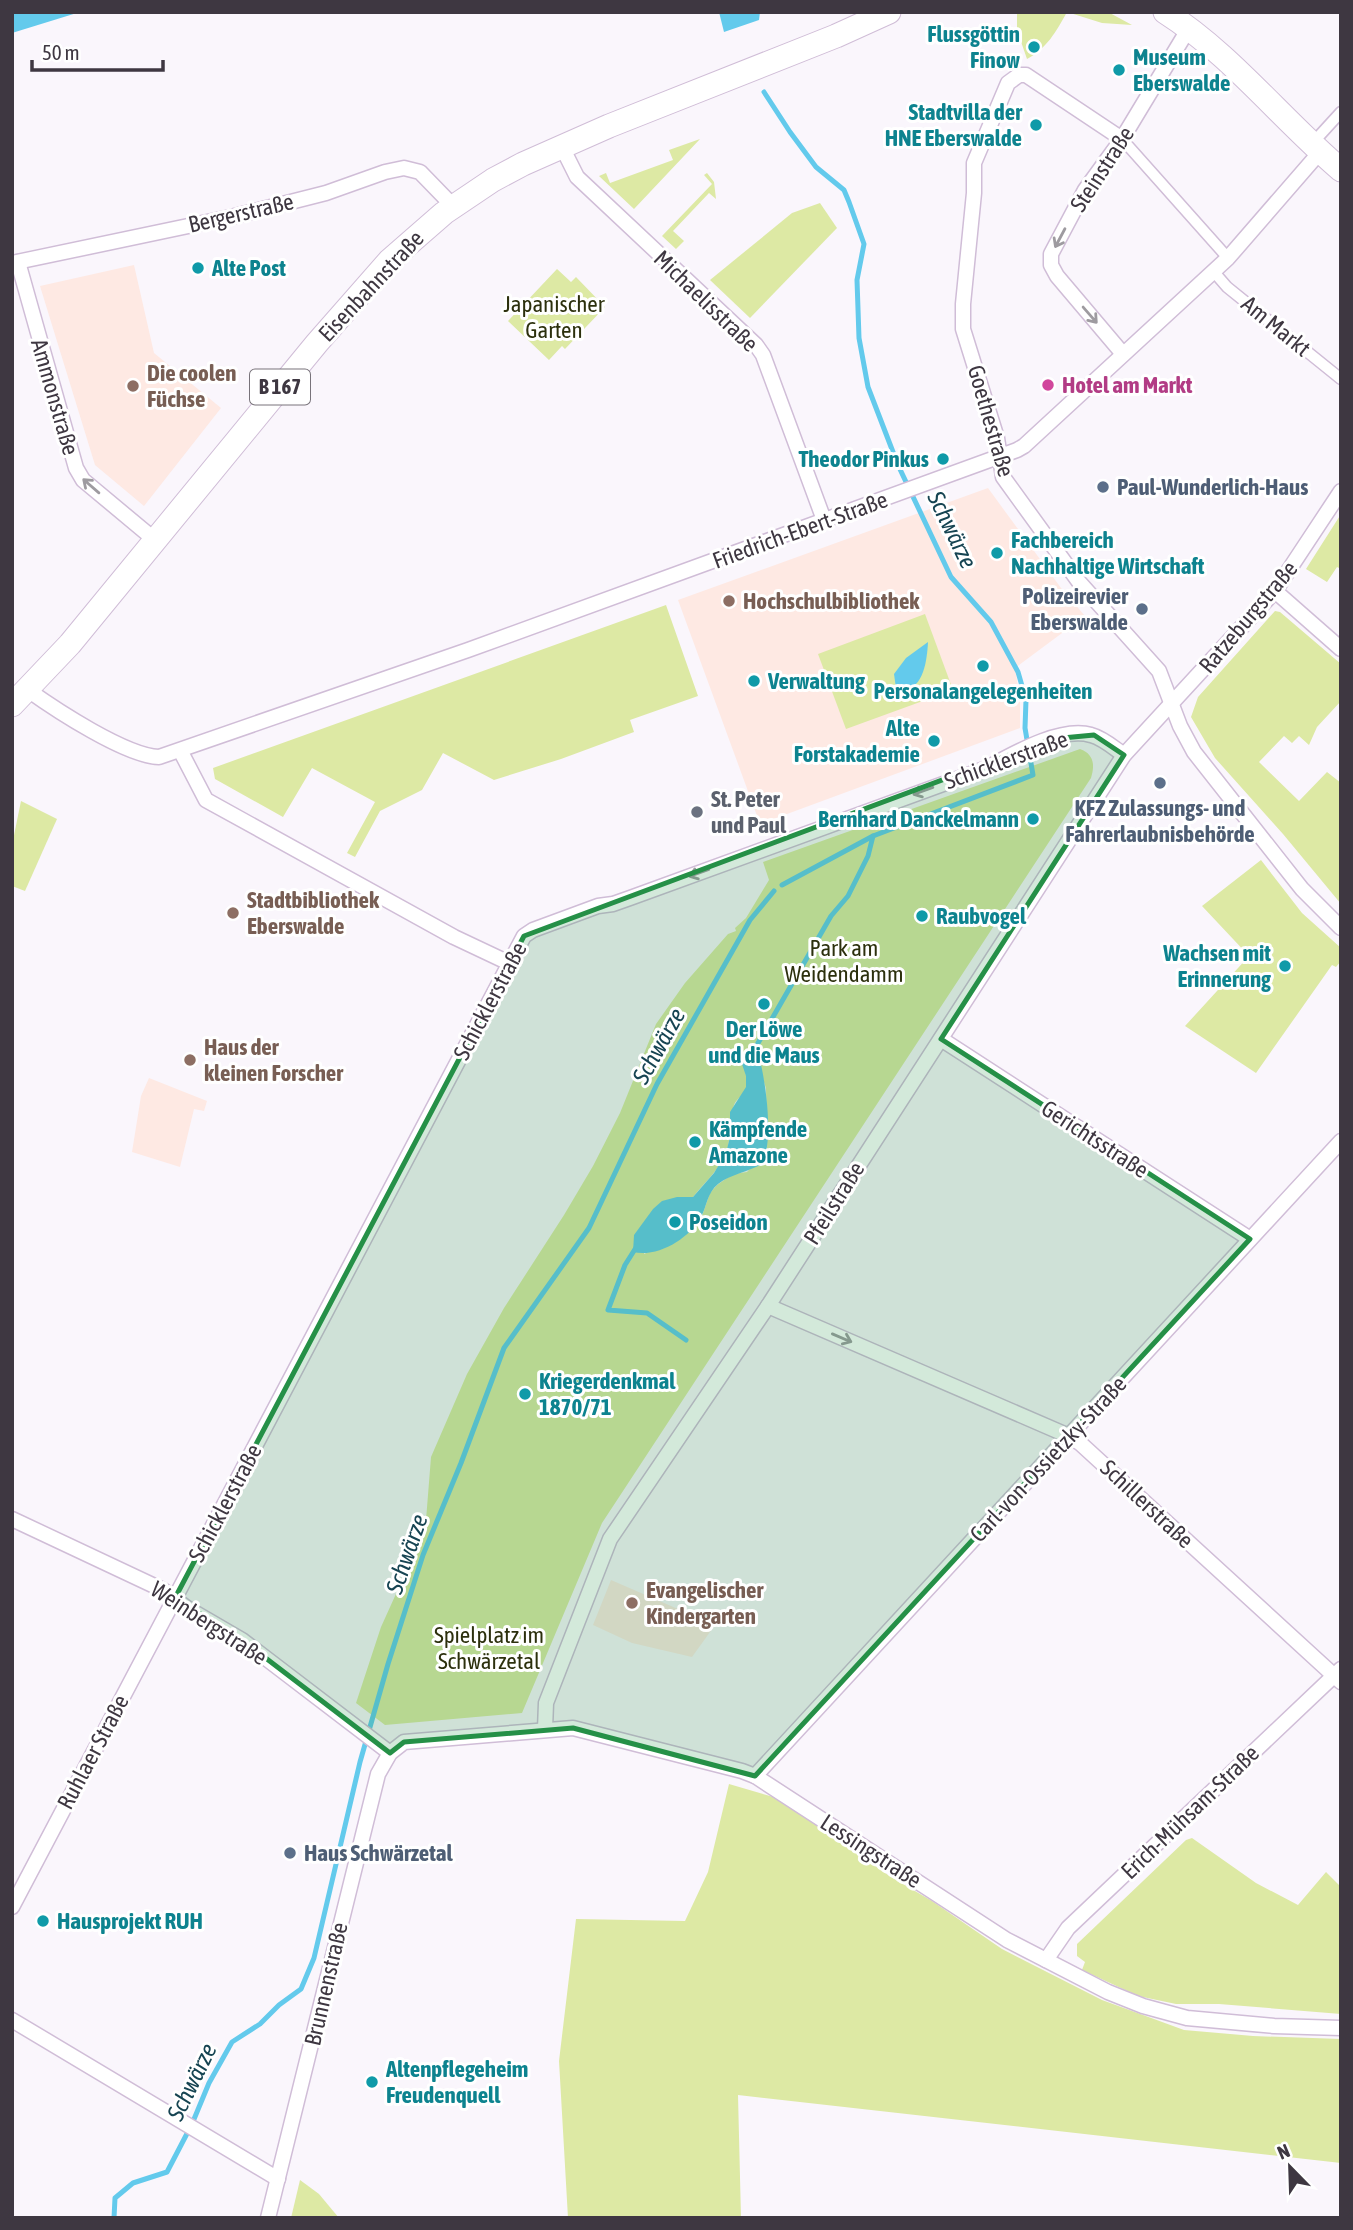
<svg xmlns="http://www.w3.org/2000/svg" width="1353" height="2230" viewBox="0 0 1353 2230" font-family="'Asap Condensed',sans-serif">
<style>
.education{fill:#fee9e3}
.green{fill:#dde9a4;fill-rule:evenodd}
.water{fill:#63caec}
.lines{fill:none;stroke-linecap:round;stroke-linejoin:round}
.stream{stroke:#63caec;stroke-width:5}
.pedestrian-casing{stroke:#d0bdd7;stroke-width:13}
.minor-casing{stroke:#d0bdd7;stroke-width:17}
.primary-casing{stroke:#d0bdd7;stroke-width:25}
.pedestrian{stroke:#fff;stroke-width:10}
.minor{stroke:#fff;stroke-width:14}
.primary{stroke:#fff;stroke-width:23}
.oneway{stroke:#9e9ba0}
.marked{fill:#259047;fill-opacity:0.2;stroke:#259047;stroke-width:5;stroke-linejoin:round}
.culture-dot{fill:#0f9aa8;stroke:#fff;stroke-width:2.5}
.hotel-dot{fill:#d1479c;stroke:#fff;stroke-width:2.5}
.education-dot{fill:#8d6e63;stroke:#fff;stroke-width:2.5}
.service-dot{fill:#5c6f8a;stroke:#fff;stroke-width:2.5}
.worship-dot{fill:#6b7280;stroke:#fff;stroke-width:2.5}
.labels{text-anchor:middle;stroke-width:6;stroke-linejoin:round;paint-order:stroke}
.shield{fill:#fff;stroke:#78737a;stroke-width:2}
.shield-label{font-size:21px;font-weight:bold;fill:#3e3741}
.culture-label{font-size:23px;font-weight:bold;fill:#0d838f;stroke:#fff;text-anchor:start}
.street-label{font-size:23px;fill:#3e3741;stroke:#fff}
.park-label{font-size:23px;fill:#2c300d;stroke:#fff}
.education-label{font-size:23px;font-weight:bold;fill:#785e54;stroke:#fff;text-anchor:start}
.hotel-label{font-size:23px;font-weight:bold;fill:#b23c85;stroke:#fff;text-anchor:start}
.service-label{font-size:23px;font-weight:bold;fill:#4e5e75;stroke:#fff;text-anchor:start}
.worship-label{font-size:23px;font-weight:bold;fill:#5b616d;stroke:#fff;text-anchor:start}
.water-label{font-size:24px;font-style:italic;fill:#164452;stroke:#fff}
</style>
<rect width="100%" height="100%" fill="#faf6fc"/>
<g class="education">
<polygon points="134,265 154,353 221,408 144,506 95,465 40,286"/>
<polygon points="988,488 1061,588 1085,616 1015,668 1020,699 1020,728 760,824 678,600"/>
<polygon points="149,1078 207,1101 204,1111 194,1109 180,1167 132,1152 141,1096"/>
<polygon points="611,1580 715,1625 692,1657 632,1643 593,1625"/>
</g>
<g class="green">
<path d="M1017,12h91l24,13 -30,-2 -35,-11c-11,20 -20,36 -40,47l-10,-29z"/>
<polygon points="700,139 634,209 599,176 606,173 610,183 673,160 669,150"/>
<polygon points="707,173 714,182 716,199 709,193 673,231 684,241 676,249 662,236 712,184 704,175"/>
<polygon points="820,203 837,228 750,318 710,280 792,213"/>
<polygon points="557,269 571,282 576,277 605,307 565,349 562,346 549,360 508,321"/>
<polygon points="1341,514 1341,569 1337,567 1327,582 1306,569"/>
<polygon points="666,605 698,696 630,720 634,732 561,759 494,780 443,753 422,790 380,811 355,857 347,853 375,802 312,768 283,817 215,779 213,768"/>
<polygon points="1275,611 1280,612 1341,664 1341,701 1317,727 1309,745 1299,736 1292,743 1284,736 1259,762 1299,801 1327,772 1341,783 1341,904 1283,834 1215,758 1191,717 1198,697"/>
<polygon points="925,614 953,690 846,729 818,654"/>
<path d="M1080,749c14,5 15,16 11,29l-489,745 -80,190 -137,12 -29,-22 25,-76 33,-73 12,-34 5,-63 36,-83 37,-66 60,-93 29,-49 27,-53 36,-89 29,-41 43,-49 8,-3 -1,-3 11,-10 23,-38 -6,-18zM755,1055l11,33 1,62 -20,22 -14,2 -16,11 -7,8 -8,23 -7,10 -14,12 -37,16c4,-39 4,-56 49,-57 11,-14 26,-27 33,-44 6,-15 2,-32 8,-48 2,-6 10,-10 12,-17 4,-11 -5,-20 -2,-31z"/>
<polygon points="21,801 57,819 25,891 12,886 12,845"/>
<polygon points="1261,860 1302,913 1341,948 1341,961 1336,967 1332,965 1256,1073 1185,1026 1249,956 1202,906"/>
<polygon points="729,1784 777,1798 891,1877 932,1901 1002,1949 1102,2000 1184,2030 1253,2036 1341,2039 1341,2163 738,2095 741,2218 568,2218 559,2061 576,1919 685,1921 708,1872"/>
<polygon points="1192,1838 1256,1883 1298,1905 1326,1872 1341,1887 1341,2014 1219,2004 1176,2004 1138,1996 1082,1970 1085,1962 1077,1956 1077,1944 1186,1840"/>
<polygon points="300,2180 319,2194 339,2218 291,2218"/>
</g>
<g class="water">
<polygon points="12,12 80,12 12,33"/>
<polygon points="719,12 760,12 759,20 724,32"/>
<path d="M928,642c-1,19 -5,54 -32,46l-2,-14 12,-16z"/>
<path d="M755,1055l5,5c6,25 14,81 2,104 -14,8 -31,10 -44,20 -11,9 -11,22 -17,33 -12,22 -44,41 -68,35l1,-17 19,-26 9,-8 15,-4h16l21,-24 12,-20 4,-16v-25l16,-25v-11l-5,-15 3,-4z"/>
</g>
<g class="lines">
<g class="stream">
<polyline points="764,92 790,132 816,167 844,190 849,202 864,244 857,280 859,338 868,387 898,465 951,577 991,622 1018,672 1026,700 1025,728 1033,775 873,836 782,885"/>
<polyline points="751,1062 750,1057 831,916 848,896 868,856 873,836"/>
<polyline points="637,1246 625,1265 608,1310 647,1313 686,1340"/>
<polyline points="114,2218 115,2198 133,2183 167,2172 192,2124 209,2083 232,2042 260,2024 279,2005 301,1989 314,1958 360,1762 388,1664 423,1555 461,1463 504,1348 589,1228 657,1084 750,920 774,891"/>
</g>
<g class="pedestrian-casing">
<g id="pedestrian">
<polyline points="1320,135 1341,112"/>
<polyline points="1122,139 1228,258"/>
<polyline points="1214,272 1227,287 1341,379"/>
</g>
</g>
<g class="minor-casing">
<g id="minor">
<polyline points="1122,139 1026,75 1019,75 1008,83 974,163 974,193 963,304 963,329 997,438 1003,477 1079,582 1159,671 1180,726 1194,752 1302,889 1341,928"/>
<polyline points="562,147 577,177 756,345 763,355 824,520"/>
<polyline points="18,262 76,468 83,480 155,540"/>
<polyline points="12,263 231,217 326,193 385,172 404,168 420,172 453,206"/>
<polyline points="1123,354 1057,276 1051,265 1051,254 1085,190 1122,139 1189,28"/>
<polyline points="1275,591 1341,649"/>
<path d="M28,690c28,20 98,66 131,67l309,-107 549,-200 7,-4 204,-188 92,-106"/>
<polyline points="181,752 206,800 454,937 509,963"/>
<polyline points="941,1039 1250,1239"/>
<polyline points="768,1306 1069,1436 1081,1444 1341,1682"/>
<polyline points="12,1519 163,1590 187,1608 242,1640 390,1753"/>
<polyline points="545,1729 546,1703 610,1539 768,1306 1124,755 1275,591 1341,491"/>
<polyline points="755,1776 1341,1141"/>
<path d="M12,1907l512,-971 9,-6 65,-24 15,-2 17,-6 357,-130c26,-14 74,-42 104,-33 12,3 23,13 33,20"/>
<polyline points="1046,1960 1068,1928 1341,1669"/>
<polyline points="12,2020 278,2179"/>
<polyline points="268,2218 378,1774 390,1753 404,1742 573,1728 742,1771 755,1776 1007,1940 1108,1992 1143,2006 1187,2018 1274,2026 1341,2028"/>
</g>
</g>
<g class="primary-casing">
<g id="primary">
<path d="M1165,12c66,42 116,107 176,158"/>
<polyline points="12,705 70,644 317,343 389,261 444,213 493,180 523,164 609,126 836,36 889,12"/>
</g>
</g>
<use href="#pedestrian" class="pedestrian"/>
<use href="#minor" class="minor"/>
<use href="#primary" class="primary"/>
</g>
<defs><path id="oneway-shaft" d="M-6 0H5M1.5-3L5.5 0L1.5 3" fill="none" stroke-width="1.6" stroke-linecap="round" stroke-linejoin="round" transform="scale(1.75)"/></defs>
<g class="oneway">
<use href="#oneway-shaft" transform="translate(1060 238) rotate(118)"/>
<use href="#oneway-shaft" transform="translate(1090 315) rotate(49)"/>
<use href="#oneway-shaft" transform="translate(91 486) rotate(-139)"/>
<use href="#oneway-shaft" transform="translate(923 791) rotate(160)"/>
<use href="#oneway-shaft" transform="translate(699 873) rotate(160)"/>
<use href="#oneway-shaft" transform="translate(842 1338) rotate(23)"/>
</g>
<path class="marked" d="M1094,735l30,20 -183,284 309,200 -495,537 -182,-48 -169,14 -14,11 -148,-113 -67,-42 349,-662 528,-197z"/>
<g class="culture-dot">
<circle cx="1034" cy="47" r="7"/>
<circle cx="1119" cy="70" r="7"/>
<circle cx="1036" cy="125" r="7"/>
<circle cx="198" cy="268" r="7"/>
<circle cx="943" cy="459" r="7"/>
<circle cx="997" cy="553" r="7"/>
<circle cx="983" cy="666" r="7"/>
<circle cx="754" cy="681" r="7"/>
<circle cx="934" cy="741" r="7"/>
<circle cx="1033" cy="819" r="7"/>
<circle cx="922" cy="916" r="7"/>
<circle cx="1285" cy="966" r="7"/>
<circle cx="764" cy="1004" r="7"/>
<circle cx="695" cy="1142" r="7"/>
<circle cx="675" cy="1222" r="7"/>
<circle cx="525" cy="1394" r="7"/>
<circle cx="43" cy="1921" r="7"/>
<circle cx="372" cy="2082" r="7"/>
</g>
<circle class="hotel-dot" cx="1048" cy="385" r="7"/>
<g class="education-dot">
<circle cx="133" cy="386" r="7"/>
<circle cx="729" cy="601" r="7"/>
<circle cx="233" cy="913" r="7"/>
<circle cx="190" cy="1060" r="7"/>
<circle cx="632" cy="1603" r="7"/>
</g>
<g class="service-dot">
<circle cx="1103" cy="487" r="7"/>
<circle cx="1142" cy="609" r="7"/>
<circle cx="1160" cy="783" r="7"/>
<circle cx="290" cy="1853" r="7"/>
</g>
<circle class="worship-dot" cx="697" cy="812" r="7"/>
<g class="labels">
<rect class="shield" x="250" y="369.5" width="60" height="35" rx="5"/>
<g class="shield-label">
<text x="280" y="394">B 167</text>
</g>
<g class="culture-label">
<text x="1020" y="42" text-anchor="end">Flussgöttin<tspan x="1020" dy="26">Finow</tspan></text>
<text x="1133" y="65">Museum<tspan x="1133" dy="26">Eberswalde</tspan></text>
<text x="1022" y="120" text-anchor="end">Stadtvilla der<tspan x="1022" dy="26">HNE Eberswalde</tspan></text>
<text x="212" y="276">Alte Post</text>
<text x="929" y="467" text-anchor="end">Theodor Pinkus</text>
<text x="1011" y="548">Fachbereich<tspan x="1011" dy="26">Nachhaltige Wirtschaft</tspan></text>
<text x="768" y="689">Verwaltung</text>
<text x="983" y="699" text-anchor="middle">Personalangelegenheiten</text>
<text x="920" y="736" text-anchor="end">Alte<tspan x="920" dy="26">Forstakademie</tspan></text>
<text x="1019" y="827" text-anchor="end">Bernhard Danckelmann</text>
<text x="936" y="924">Raubvogel</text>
<text x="1271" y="961" text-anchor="end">Wachsen mit<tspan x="1271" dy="26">Erinnerung</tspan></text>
<text x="764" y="1037" text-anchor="middle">Der Löwe<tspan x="764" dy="26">und die Maus</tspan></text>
<text x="709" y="1137">Kämpfende<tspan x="709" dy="26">Amazone</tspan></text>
<text x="689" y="1230">Poseidon</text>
<text x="539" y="1389">Kriegerdenkmal<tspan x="539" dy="26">1870/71</tspan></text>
<text x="57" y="1929">Hausprojekt RUH</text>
<text x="386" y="2077">Altenpflegeheim<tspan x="386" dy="26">Freudenquell</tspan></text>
</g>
<g class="street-label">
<text transform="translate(1102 169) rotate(-57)" y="8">Steinstraße</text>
<text transform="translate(241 213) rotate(-13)" y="8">Bergerstraße</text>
<text transform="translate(371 286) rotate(-47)" y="8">Eisenbahnstraße</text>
<text transform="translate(706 301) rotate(44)" y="8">Michaelisstraße</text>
<text transform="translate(1276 326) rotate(39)" y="8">Am Markt</text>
<text transform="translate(55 397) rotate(74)" y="8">Ammonstraße</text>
<text transform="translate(991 421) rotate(74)" y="8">Goethestraße</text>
<text transform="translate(800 530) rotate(-20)" y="8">Friedrich-Ebert-Straße</text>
<text transform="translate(1248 617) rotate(-50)" y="8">Ratzeburgstraße</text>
<text transform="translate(1006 760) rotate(-20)" y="8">Schicklerstraße</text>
<text transform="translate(490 1001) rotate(-62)" y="8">Schicklerstraße</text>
<text transform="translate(1095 1139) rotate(33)" y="8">Gerichtsstraße</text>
<text transform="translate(834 1203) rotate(-58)" y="8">Pfeilstraße</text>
<text transform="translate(1048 1459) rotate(-47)" y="8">Carl-von-Ossietzky-Straße</text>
<text transform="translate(225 1503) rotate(-62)" y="8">Schicklerstraße</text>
<text transform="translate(1147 1504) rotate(43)" y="8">Schillerstraße</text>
<text transform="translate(209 1623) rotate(33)" y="8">Weinbergstraße</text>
<text transform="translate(93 1752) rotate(-62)" y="8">Ruhlaer Straße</text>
<text transform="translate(1190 1812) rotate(-44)" y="8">Erich-Mühsam-Straße</text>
<text transform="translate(871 1851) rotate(33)" y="8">Lessingstraße</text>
<text transform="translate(326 1984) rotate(-77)" y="8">Brunnenstraße</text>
</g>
<g class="park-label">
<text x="554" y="312">Japanischer<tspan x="554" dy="26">Garten</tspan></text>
<text x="844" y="956">Park am<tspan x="844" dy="26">Weidendamm</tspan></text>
<text x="489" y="1643">Spielplatz im<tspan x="489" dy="26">Schwärzetal</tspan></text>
</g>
<g class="education-label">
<text x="147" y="381">Die coolen<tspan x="147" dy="26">Füchse</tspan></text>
<text x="743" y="609">Hochschulbibliothek</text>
<text x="247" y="908">Stadtbibliothek<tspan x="247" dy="26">Eberswalde</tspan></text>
<text x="204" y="1055">Haus der<tspan x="204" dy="26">kleinen Forscher</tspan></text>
<text x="646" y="1598">Evangelischer<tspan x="646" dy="26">Kindergarten</tspan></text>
</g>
<g class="hotel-label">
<text x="1062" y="393">Hotel am Markt</text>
</g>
<g class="service-label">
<text x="1117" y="495">Paul-Wunderlich-Haus</text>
<text x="1128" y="604" text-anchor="end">Polizeirevier<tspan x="1128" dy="26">Eberswalde</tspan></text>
<text x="1160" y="816" text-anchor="middle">KFZ Zulassungs- und<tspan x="1160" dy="26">Fahrerlaubnisbehörde</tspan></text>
<text x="304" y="1861">Haus Schwärzetal</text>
</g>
<g class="worship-label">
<text x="711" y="807">St. Peter<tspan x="711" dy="26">und Paul</tspan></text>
</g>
<g class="water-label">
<text transform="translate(952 530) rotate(64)" y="8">Schwärze</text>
<text transform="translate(659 1046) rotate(-61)" y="8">Schwärze</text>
<text transform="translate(407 1554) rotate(-71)" y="8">Schwärze</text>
<text transform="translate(192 2082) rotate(-64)" y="8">Schwärze</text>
</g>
</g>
<rect width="1353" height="2230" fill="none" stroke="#3e3741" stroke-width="28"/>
<g transform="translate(1290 2167) rotate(337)" stroke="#ffffff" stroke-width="5" paint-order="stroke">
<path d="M0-5L12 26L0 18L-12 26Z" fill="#3e3741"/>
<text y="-10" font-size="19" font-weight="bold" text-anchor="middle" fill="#3e3741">N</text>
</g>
<path d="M32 60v10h131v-10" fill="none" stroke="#3e3741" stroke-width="3.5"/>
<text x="42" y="60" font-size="21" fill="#3e3741" stroke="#ffffff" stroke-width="5" paint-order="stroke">50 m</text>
</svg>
